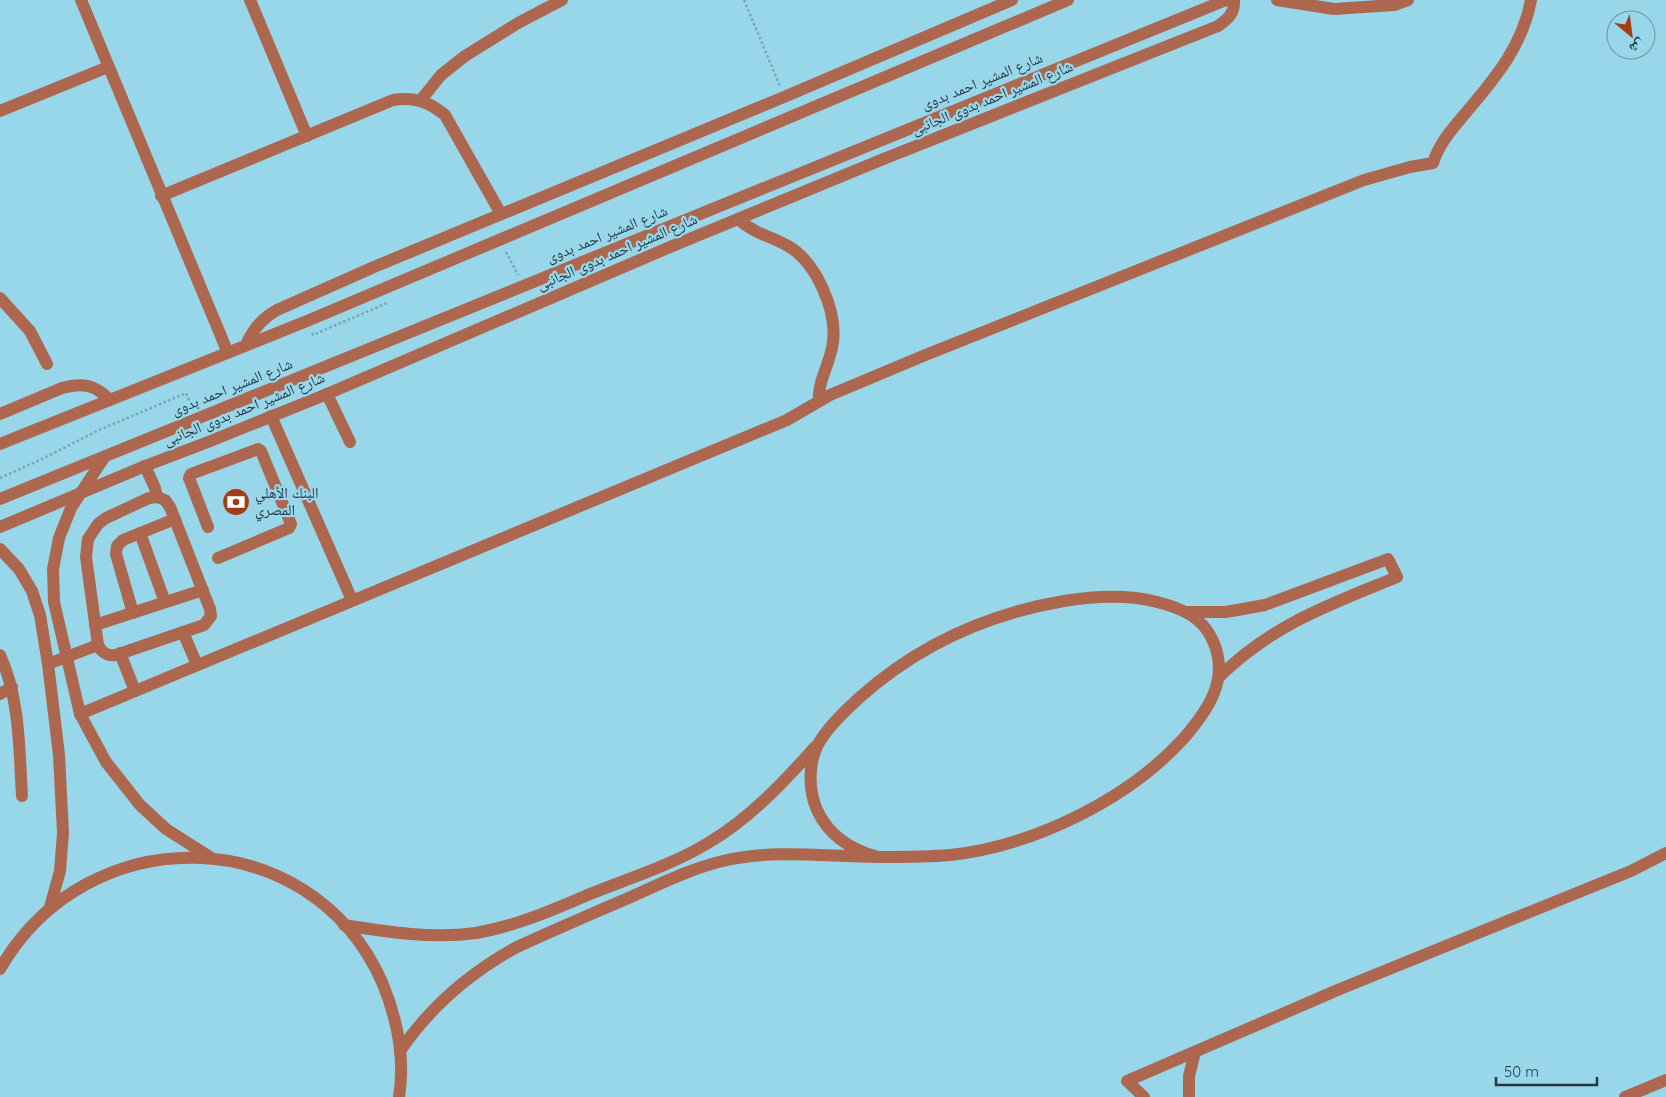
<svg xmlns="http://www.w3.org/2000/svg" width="1666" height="1097" viewBox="0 0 1666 1097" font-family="Quicksand,'Noto Naskh Arabic',sans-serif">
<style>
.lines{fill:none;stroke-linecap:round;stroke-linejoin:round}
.path{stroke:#74a7b7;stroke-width:2.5;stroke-dasharray:2.5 2.5;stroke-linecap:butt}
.minor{stroke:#ad674e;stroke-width:12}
.labels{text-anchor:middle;stroke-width:4.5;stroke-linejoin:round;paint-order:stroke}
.street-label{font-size:15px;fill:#213a42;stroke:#98d6ea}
.poi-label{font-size:15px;fill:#213a42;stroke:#98d6ea;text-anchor:start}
</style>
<rect width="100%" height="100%" fill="#98d6ea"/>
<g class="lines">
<g class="path">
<polyline points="744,0 780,86"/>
<polyline points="506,252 518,275"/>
<polyline points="312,333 313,335 387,303"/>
<polyline points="0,478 42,459 97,431 186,393 192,407"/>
</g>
<g class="minor">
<polyline points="81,0 228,353"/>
<polyline points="250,0 307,136"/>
<polyline points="1277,0 1334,9 1394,5 1408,0"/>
<polyline points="421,100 441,75 465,56 518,23 562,0"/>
<polyline points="0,111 108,67"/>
<path d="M161,196l232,-96c21,-3 35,1 52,15l56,99"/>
<path d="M738,219c18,16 31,16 50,27 28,16 49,64 45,96 -2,20 -16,40 -14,59"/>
<polyline points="0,298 30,331 47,364"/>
<path d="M246,345c7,-16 16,-27 31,-35l97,-43 410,-170 228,-97"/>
<polyline points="327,394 350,442"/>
<path d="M0,414l62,-26c21,-6 33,-3 48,12"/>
<polyline points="271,416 352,600"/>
<polyline points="0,444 307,321 1068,0"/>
<polyline points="105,456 71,508 59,538 53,569 54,602 80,714 106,762 140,805 166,829 210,857"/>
<polyline points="145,466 155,488 157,497"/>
<path d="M157,497l8,3 5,7 40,102 1,7 -7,9 -88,30c-9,1 -14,-2 -18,-10l-12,-88 2,-18 10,-15 8,-6 43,-20z"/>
<polyline points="0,499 1226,0"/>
<path d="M0,527l145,-61 63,-24 119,-48 343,-147 211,-87 337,-134c10,-7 17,-13 16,-26"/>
<polyline points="208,527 189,478 191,474 258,449 261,451 291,524 289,528 218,558"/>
<polyline points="140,533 165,602"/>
<polyline points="0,549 19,569 32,591 40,615 48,664 59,755 63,833 60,871 50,907"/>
<path d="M1187,612h39l39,-7 123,-46 9,18c-68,28 -124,47 -178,100"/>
<polyline points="133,613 116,554 117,546 123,540 175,519"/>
<polyline points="95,625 203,590"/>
<polyline points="183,632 197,665"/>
<polyline points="120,653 135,691"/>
<path d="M0,655c20,44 19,93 22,141"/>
<polyline points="48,664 98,645"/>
<polyline points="0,694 12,687"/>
<path d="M80,714l707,-294 43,-25 93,-39 441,-176 46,-13 23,-4c7,-22 22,-37 36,-54 28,-33 54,-65 62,-109"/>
<path d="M344,925c44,7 87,14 132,8 40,-7 77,-23 114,-39 40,-16 82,-29 118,-51 41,-24 76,-61 107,-96"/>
<path d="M0,969c87,-152 310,-149 382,13 15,36 23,77 17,115"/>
<path d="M400,1051c30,-44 68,-77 115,-103 39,-18 79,-35 118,-52 31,-14 62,-29 94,-36 50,-11 101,-3 151,-3 24,0 49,0 72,-2 83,-9 178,-55 234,-117 24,-28 46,-59 29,-97 -10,-24 -32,-33 -56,-39 -31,-8 -62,-6 -93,-1 -77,13 -147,45 -205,97 -14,13 -29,27 -39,43 -12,20 -12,48 -3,69 12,26 34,40 61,47"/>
<polyline points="1144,1097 1127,1081 1340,989 1631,871 1666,853"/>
<polyline points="1189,1097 1189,1076 1195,1052"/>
<polyline points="1625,1097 1666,1080"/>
</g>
</g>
<defs>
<g id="bank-disc" transform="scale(1.4375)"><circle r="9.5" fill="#a23c11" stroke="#98d6ea"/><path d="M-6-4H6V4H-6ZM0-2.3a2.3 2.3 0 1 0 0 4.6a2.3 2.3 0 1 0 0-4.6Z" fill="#fff"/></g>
</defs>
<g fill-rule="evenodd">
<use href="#bank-disc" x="236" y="502"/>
</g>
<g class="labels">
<g class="street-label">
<text transform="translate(982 81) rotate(-22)" y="5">شارع المشير احمد بدوى</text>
<text transform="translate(992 98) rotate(-22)" y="5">شارع المشير احمد بدوى الجانبى</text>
<text transform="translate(607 234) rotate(-22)" y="5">شارع المشير احمد بدوى</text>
<text transform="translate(617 252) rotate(-23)" y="5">شارع المشير احمد بدوى الجانبى</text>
<text transform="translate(232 387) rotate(-22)" y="5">شارع المشير احمد بدوى</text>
<text transform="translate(244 409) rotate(-22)" y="5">شارع المشير احمد بدوى الجانبى</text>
</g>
<g class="poi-label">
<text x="255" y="498">البنك الأهلي<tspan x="255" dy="17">المصري</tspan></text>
</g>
</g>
<g transform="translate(1631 35) rotate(151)"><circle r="24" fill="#98d6ea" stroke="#6898a7"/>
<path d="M0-4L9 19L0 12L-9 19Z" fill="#a23c11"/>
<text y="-8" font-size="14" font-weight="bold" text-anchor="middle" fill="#213a42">ش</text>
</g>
<path d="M1496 1077v8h101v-8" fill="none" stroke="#213a42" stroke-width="2.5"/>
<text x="1504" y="1077" font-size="15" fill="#213a42" stroke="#98d6ea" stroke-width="4" paint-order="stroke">50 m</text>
</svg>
